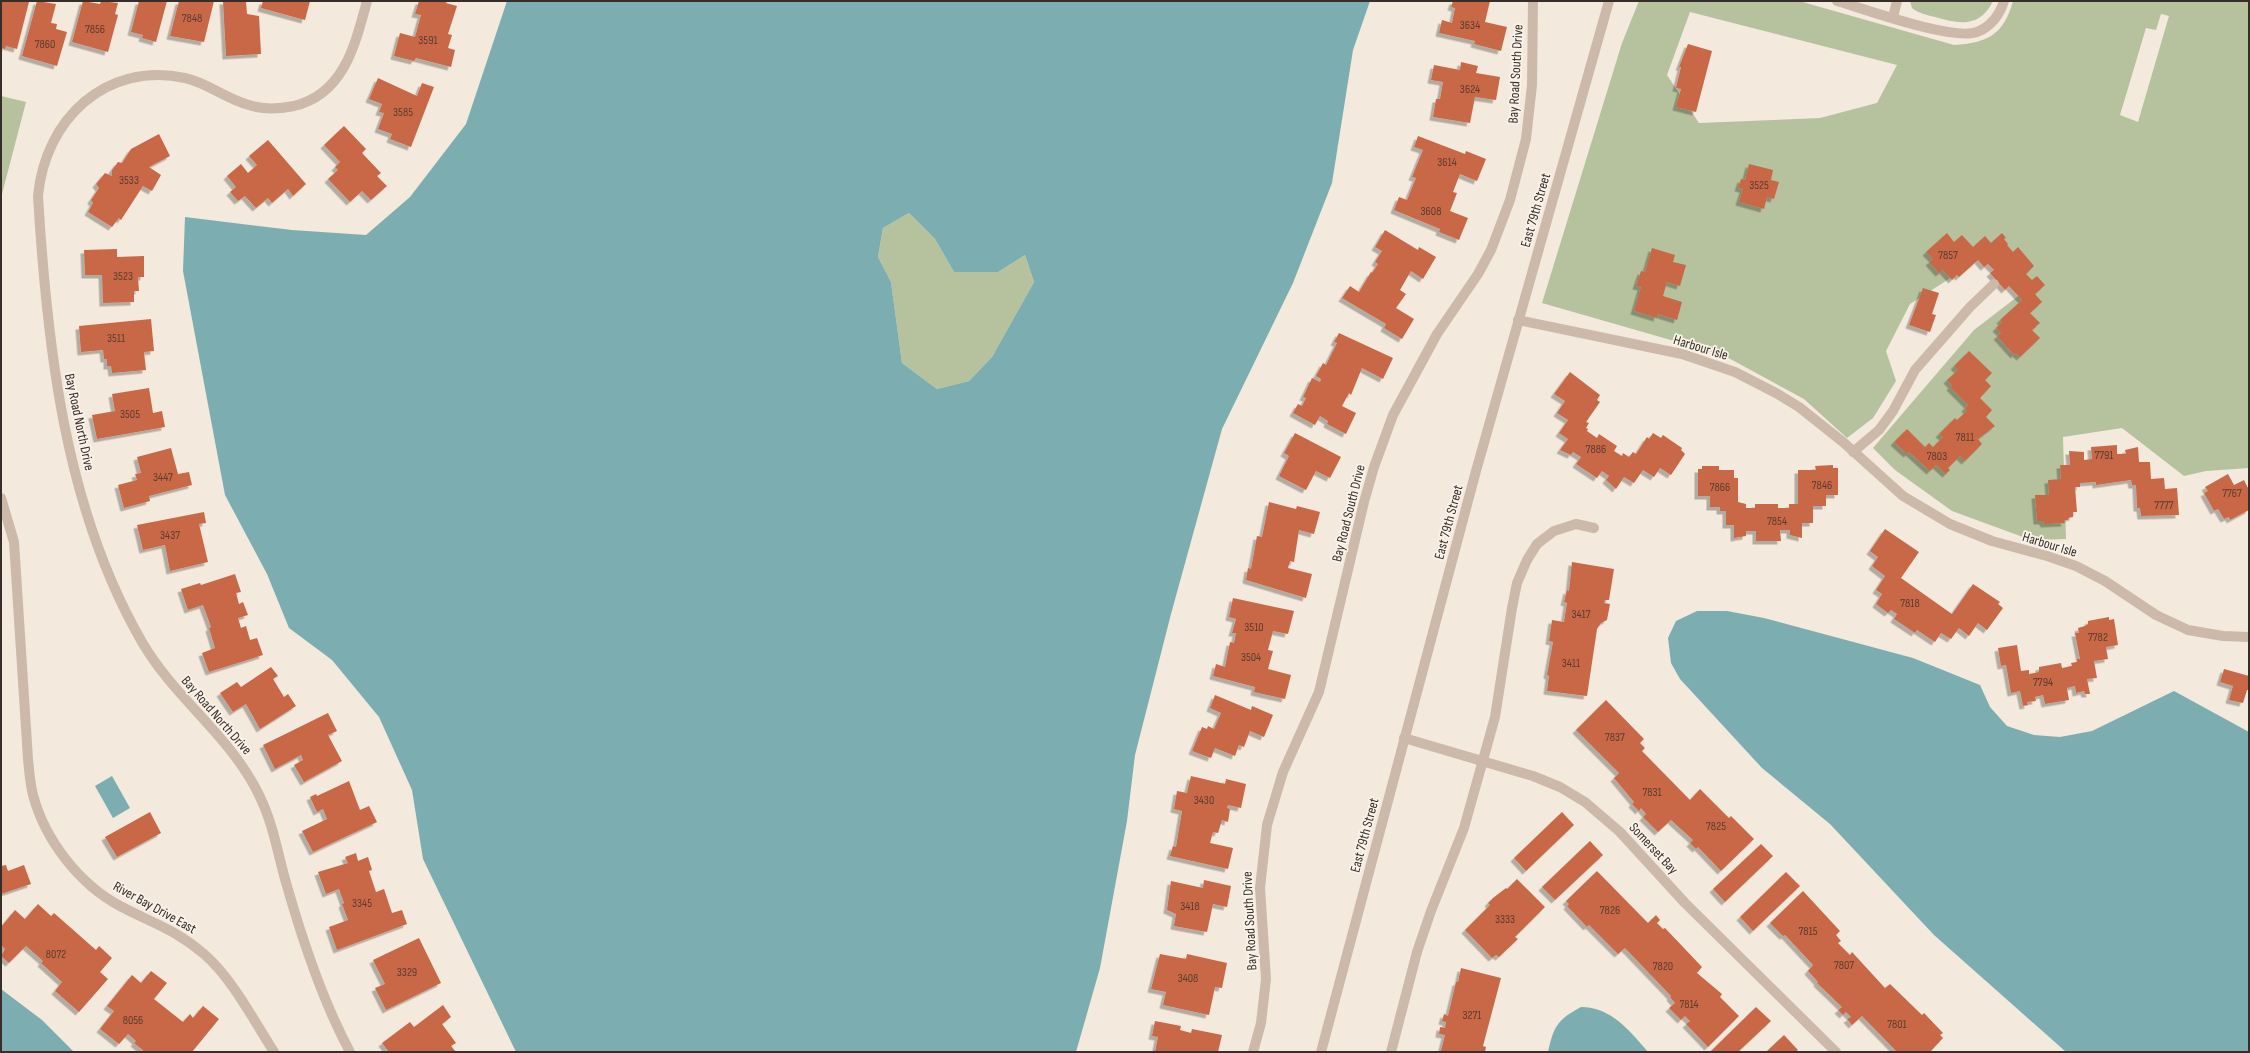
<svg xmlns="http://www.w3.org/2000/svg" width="2250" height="1053" viewBox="0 0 2250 1053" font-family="'Sofia Sans Condensed',sans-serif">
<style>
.green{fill:#b5c29d;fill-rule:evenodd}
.water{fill:#7caeb1;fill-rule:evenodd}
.building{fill:#c86846;filter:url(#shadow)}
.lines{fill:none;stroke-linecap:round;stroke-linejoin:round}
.minor{stroke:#ccb9a9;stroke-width:10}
.labels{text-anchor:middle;stroke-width:3.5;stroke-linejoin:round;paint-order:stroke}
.number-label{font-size:12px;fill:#5c3c30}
.street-label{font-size:14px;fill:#382e29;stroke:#faf3ea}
</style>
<defs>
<filter id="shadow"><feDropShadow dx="-3.5" dy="3.5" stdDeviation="0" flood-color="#0004"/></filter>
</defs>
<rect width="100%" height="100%" fill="#f3e9dd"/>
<g class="green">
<path d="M1639,1h160l155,44c34,-2 50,-11 59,-44h236v467l-43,3 -22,5 -62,-48 -59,9 3,102 -35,1 -79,-29 -57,-41 -22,-22 101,-118 52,-40 -29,-42 -87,56 -24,47 10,30 -23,37 -26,20 -43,-39 -81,-44 -181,-52 80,-260zM1690,12l207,53 -20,38 -57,15 -121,5 -32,-48zM2161,14l8,2 -31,106 -18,-7 26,-87 10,2z"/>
<path d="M1910,1h83c-13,27 -33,23 -58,16 -8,-2 -17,-4 -23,-9z"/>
<polygon points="1,96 26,102 2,194 1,194"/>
<polygon points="909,213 935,239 954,272 998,272 1025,255 1034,282 992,357 969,381 937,389 902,363 891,282 878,257 883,228"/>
</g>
<g class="water">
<path d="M507,1h863l-17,49 -21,133 -39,100 -71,146 -51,185 -36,141 -8,66 -27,147 -24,84h-560l-93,-193 -11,-69 -33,-73 -47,-57 -43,-32 -22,-54 -42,-79 -42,-224 2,-54 107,13 74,5 44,-38 56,-73zM909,213l26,26 19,33h44l27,-17 9,27 -42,75 -23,24 -32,8 -35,-26 -11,-81 -13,-25 5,-29z"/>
<polygon points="1697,611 1727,611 1764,618 1913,658 1980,685 1990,707 2007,726 2034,735 2060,737 2092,731 2174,691 2249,732 2249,1052 2066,1052 1934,935 1830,824 1762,768 1680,679 1671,663 1668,638 1676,621"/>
<polygon points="112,776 130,808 113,818 95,786"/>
<polygon points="1,989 42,1020 74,1052 1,1052"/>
<path d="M1581,1007c30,0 49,24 67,45h-100c6,-26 9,-32 33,-45z"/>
</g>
<g class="building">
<polygon points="1,1 29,2 17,49 6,46 5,49 1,48"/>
<polygon points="37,1 56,4 51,23 57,24 56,29 67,32 57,66 22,56"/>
<polygon points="83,1 100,4 101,1 118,3 115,14 118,15 108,52 72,42"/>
<polygon points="139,1 167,1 156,42 142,38 143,35 131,32"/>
<polygon points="179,1 214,1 204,42 170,36"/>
<polygon points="223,1 246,1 247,14 259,16 261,54 226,56"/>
<polygon points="263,1 310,1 305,20 261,8"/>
<polygon points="419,1 447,1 446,3 457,6 448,34 452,35 448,48 455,50 451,67 416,58 414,61 394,56 400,33 415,37 421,15 415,14"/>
<polygon points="1453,1 1490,1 1485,22 1507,27 1501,51 1474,44 1475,41 1439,33 1442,20 1452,23 1455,8 1451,7"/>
<polygon points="1688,44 1712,51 1696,112 1676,107 1681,89 1676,88 1681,67 1679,67"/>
<polygon points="1461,62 1478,66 1476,73 1500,77 1496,100 1475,97 1470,123 1433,117 1436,99 1440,99 1443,82 1431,80 1434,65 1460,70"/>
<polygon points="378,78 417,96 422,83 434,87 411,147 390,139 392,134 378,129 384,113 379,112 382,104 369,99"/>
<polygon points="344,126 366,149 362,153 381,173 377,176 387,186 371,200 362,191 350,202 328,179 338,170 335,167 340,162 324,145"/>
<polygon points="159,134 170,156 149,167 161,175 152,191 143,186 121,220 119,218 112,227 88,212 93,203 91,200 99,188 96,184 105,173 112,176 112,170 118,162 122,163 131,149"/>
<polygon points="1418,136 1465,154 1466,151 1486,159 1477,181 1460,174 1453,192 1457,193 1450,211 1468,218 1459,240 1439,232 1440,229 1394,210 1399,197 1407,200 1416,178 1412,177 1423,150 1414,147"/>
<polygon points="268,140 306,184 293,196 288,189 272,203 268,198 256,208 245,196 238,201 230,192 236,187 227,176 241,164 248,173 257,165 249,156"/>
<polygon points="1749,164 1773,170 1771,180 1779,182 1774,199 1767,197 1764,209 1739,202 1743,189 1738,188 1741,179 1745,180"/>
<polygon points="1385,230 1418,250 1419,247 1436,257 1423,279 1411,271 1400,290 1406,294 1396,308 1414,319 1402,339 1384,328 1386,324 1342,298 1350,286 1359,292 1371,272 1372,273 1378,264 1375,262 1382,251 1375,247"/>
<polygon points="1947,233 1954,242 1962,235 1973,247 1985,236 1991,243 2002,233 2006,238 2004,239 2008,244 2007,245 2013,252 2018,247 2034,266 2026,274 2032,280 2037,276 2045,285 2035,294 2042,302 2030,313 2040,323 2032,330 2040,338 2020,357 2016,353 2014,355 1997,336 2001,333 1996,328 2002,322 2000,320 2022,300 2009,286 2005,290 1990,273 1994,270 1988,264 1984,267 1978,260 1959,277 1957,275 1952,280 1943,270 1939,273 1929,262 1933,259 1926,252"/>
<polygon points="1652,248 1675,255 1673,262 1686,265 1680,286 1667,282 1663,296 1682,302 1677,320 1658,314 1657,318 1634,311 1641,287 1636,286 1641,271 1645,272"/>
<polygon points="117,249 117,257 144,256 144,277 138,277 139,291 134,291 134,302 103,303 102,275 85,275 84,250"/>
<polygon points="1923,288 1939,293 1932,314 1936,315 1930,332 1909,325"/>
<polygon points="151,319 154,351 144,352 146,370 112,373 111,366 107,366 107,359 104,359 103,350 81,352 79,326"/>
<polygon points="1339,333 1393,358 1383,379 1362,368 1351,395 1349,393 1342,406 1356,413 1346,434 1327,424 1328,421 1320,416 1315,425 1293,413 1298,404 1302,406 1306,398 1303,397 1312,378 1320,382 1321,379 1316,376 1323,363 1326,365 1337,343 1334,342"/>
<polygon points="1969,351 1992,373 1985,380 1991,386 1980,398 1992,410 1986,417 1995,426 1978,439 1982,444 1965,461 1960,456 1948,468 1950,470 1946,474 1936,465 1930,471 1909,452 1907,454 1894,442 1907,429 1925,447 1929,443 1933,447 1943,437 1939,434 1955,418 1957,420 1967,411 1965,408 1968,405 1950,387 1952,385 1947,380 1958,370 1954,366"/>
<polygon points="1570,372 1600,395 1597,400 1600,402 1586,422 1589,423 1586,428 1588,429 1587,431 1597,438 1599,434 1617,446 1614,451 1622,456 1623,453 1629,457 1633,452 1636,454 1647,437 1649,439 1653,433 1661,438 1663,435 1682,448 1681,450 1685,454 1671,475 1660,468 1654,477 1643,470 1634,483 1624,477 1616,489 1606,480 1609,476 1602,471 1597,478 1576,464 1581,457 1573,452 1571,455 1560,450 1568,439 1559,433 1568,420 1557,413 1565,401 1554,394"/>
<polygon points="149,388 153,413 162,411 165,427 97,439 92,415 115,411 112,394"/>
<polygon points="1295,433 1341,457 1330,478 1316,471 1306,490 1279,476 1289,456 1284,453"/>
<polygon points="2117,445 2117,454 2126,454 2125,450 2138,447 2139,462 2150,462 2151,479 2164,478 2165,489 2177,488 2179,515 2141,516 2140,508 2137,508 2136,485 2132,485 2131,480 2096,485 2096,482 2080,483 2080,487 2075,487 2077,512 2073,512 2073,517 2068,518 2068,520 2064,520 2065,523 2044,524 2043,521 2037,521 2035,495 2049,495 2048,480 2061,479 2060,465 2070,465 2069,451 2084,452 2084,460 2092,459 2091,447"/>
<polygon points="171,448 178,474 189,472 192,485 149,496 150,501 124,508 118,485 137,480 135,474 141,473 137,457"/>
<polygon points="1833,465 1833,468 1838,468 1838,495 1826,495 1826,506 1813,506 1813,523 1802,523 1802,538 1790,535 1790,530 1780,530 1781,541 1756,541 1756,531 1746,531 1746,536 1734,538 1734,525 1726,525 1726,511 1720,511 1720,507 1710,507 1710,496 1698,496 1698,469 1702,469 1702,466 1719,466 1719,470 1734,470 1734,478 1738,478 1738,502 1746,504 1746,508 1755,508 1755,504 1778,504 1778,508 1789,508 1789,504 1798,504 1798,470 1816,470 1815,466"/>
<polygon points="2228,474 2234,485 2244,480 2249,490 2249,510 2230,520 2229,517 2224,519 2218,509 2214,511 2204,493 2208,491 2205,487"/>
<polygon points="1269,502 1296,509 1297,506 1320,512 1314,534 1299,530 1294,562 1290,561 1288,568 1312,574 1306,598 1246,580 1248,568 1251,569 1257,536 1262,537"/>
<polygon points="204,512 206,523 199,524 208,562 170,571 165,545 143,550 137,525"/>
<polygon points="1885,529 1919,552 1901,578 1952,614 1973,584 2000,602 1998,604 2003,608 1987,630 1978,623 1969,636 1959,628 1951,639 1941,633 1935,642 1917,630 1915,633 1894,619 1897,614 1891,610 1888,613 1876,604 1882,594 1876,590 1885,576 1872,566 1878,557 1870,551"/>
<polygon points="1572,562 1614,569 1609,600 1605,600 1604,603 1610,604 1607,620 1601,623 1597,629 1587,696 1547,691 1549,676 1547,675 1553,642 1549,641 1552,620 1564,622 1567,603 1564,602 1567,590 1569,591"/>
<polygon points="235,574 241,592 236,593 239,604 243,602 248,615 238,618 241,628 246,626 250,640 257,638 263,655 209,672 202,653 215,648 209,628 211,627 203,605 188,610 181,589 200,583 201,585"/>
<polygon points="1233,598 1294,611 1288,634 1273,631 1268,650 1273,651 1268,669 1291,675 1285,699 1254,692 1255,687 1213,676 1216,664 1225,667 1230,642 1234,643 1236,633 1232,633 1236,619 1229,617"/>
<polygon points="2109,617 2109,620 2114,619 2118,645 2106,647 2108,659 2094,661 2097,678 2087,679 2090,694 2085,694 2084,691 2076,693 2075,686 2067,688 2069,700 2045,704 2043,695 2035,697 2036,701 2027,702 2028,705 2023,706 2020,691 2011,693 2006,665 2001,666 1998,648 2017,645 2021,671 2029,670 2029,674 2039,672 2039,667 2061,663 2062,668 2072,666 2071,663 2077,662 2077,659 2080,659 2075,633 2079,633 2078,628 2085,626 2088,624 2088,621"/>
<polygon points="271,667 278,676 273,679 284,697 288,694 296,706 260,729 246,704 233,712 220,693 237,682 241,687"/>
<polygon points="2224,669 2249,676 2249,690 2247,690 2243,703 2229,700 2233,686 2220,682"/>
<polygon points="1215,695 1251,710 1252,706 1273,715 1264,737 1250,731 1244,747 1239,745 1235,756 1215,748 1211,758 1192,751 1202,727 1207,729 1208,726 1214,729 1221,713 1210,708"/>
<polygon points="1606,700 1644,739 1640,743 1645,748 1642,751 1690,800 1700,789 1729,818 1731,816 1754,839 1721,871 1698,847 1696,849 1690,843 1693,840 1671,820 1658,832 1643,817 1646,814 1641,808 1639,811 1632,804 1634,802 1614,778 1619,773 1576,730"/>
<polygon points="328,713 337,731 328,735 342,761 304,782 294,765 303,760 301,755 275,769 263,745"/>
<polygon points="1191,776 1225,784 1226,779 1246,784 1241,808 1228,805 1227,808 1230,809 1228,822 1222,820 1218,833 1213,832 1210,843 1233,848 1228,869 1170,856 1173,846 1176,847 1182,811 1174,809 1177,791 1187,793"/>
<polygon points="349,781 360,810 369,806 377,822 313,852 302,831 327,819 323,809 317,812 310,797 316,794 317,796"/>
<polygon points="150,812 161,833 117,857 105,837"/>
<polygon points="1562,812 1574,825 1526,871 1514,858"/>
<polygon points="1590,841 1603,855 1555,900 1542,887"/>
<polygon points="1761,844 1773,856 1725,902 1713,889"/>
<polygon points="356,853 358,861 368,857 372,870 369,871 376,892 384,889 392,913 402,910 407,924 337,950 329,927 348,920 342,904 344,903 339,889 326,894 318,872 348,863 345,857"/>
<polygon points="6,865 8,871 24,865 31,884 1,894 1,866"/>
<polygon points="1597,871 1648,923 1656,915 1660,920 1657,923 1663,929 1665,928 1702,967 1697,973 1722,994 1720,997 1739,1016 1708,1047 1686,1024 1690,1021 1685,1016 1681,1020 1669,1008 1675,1003 1670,997 1671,996 1625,948 1618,954 1589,925 1587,927 1567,906 1569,904 1566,901"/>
<polygon points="1786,872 1800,886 1753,931 1740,917"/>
<polygon points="1517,879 1545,907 1515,937 1518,939 1499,957 1496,955 1492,958 1465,930 1490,905 1488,903 1493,898 1506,888 1507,889"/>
<polygon points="1204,880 1231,886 1227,907 1213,904 1207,932 1174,926 1176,914 1167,910 1171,881 1203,888"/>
<polygon points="1803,891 1840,931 1836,935 1841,941 1838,943 1850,955 1852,952 1885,988 1890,984 1922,1015 1924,1013 1943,1033 1940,1035 1943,1038 1930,1052 1897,1052 1862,1016 1852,1025 1847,1019 1851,1017 1846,1012 1843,1015 1838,1010 1842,1007 1817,983 1818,982 1808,971 1813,965 1785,935 1783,936 1770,923"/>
<polygon points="38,904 51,916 54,913 96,950 99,946 112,958 100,972 108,979 79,1012 55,991 62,982 41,963 43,961 26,946 9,963 1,956 5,949 1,945 1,927 15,910 25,919"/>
<polygon points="419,938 441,983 386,1010 375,988 385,984 373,960"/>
<polygon points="1160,954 1186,959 1187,954 1227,963 1222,988 1215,987 1209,1015 1163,1005 1166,992 1151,989"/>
<polygon points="1461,968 1501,978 1483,1046 1486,1047 1485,1052 1441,1051 1445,1035 1439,1034 1440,1027 1445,1028 1446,1022 1442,1021 1444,1014 1448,1016 1456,982 1458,982"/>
<polygon points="151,971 167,983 154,999 183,1022 190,1014 193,1018 203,1006 219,1019 192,1052 145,1052 134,1043 136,1041 128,1034 119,1044 100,1029 114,1011 107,1006 132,975 141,983"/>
<polygon points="443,1005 451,1017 442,1024 456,1043 451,1046 456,1052 389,1052 382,1043 410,1022 414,1027"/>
<polygon points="1756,1007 1771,1021 1738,1052 1710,1052"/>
<polygon points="1155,1021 1181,1026 1180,1030 1191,1033 1192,1029 1222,1035 1218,1052 1155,1052 1158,1037 1152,1036"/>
<polygon points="1784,1035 1798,1050 1795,1052 1766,1052"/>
</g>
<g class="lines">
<g class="minor">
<path d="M1837,1c28,8 115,40 140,31 14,-5 23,-18 27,-31"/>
<polyline points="1893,17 1897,1"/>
<polyline points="1518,320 1682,354 1735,372 1776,393 1799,407 1843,442 1903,496 1950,524 1992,541 2047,556 2076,566 2105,581 2156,615 2188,630 2223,636 2249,637"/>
<polyline points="1853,452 1879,430 1893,411 1915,370 1970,307 1994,284"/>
<path d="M1,498l13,44 14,217c1,11 2,24 5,36 12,45 46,89 87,111 32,17 55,23 84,48 28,24 50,67 70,98"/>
<polyline points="1404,738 1533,776 1560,787 1585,802 1620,832 1685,903 1836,1052"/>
<path d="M350,1052c-28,-52 -47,-110 -63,-166 -9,-30 -13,-60 -27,-89 -28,-60 -85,-98 -118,-155 -77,-133 -95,-295 -104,-446 7,-76 67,-135 147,-118 23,5 41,21 64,27 14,5 30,4 45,1 50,-12 61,-61 73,-105"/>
<polyline points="1253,1052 1261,1023 1266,979 1260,888 1267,825 1283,772 1319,692 1364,502 1374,467 1393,415 1437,334 1478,274 1491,250 1510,200 1526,139 1532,85 1533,1"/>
<polyline points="1321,1052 1476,471 1609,1"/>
<polyline points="1391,1052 1417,952 1431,911 1464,828 1495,717 1512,608 1517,583 1527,560 1537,544 1554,531 1576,524 1594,528"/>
</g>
</g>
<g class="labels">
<g class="number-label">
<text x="192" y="22">7848</text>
<text x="1470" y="29">3634</text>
<text x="95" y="33">7856</text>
<text x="428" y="44">3591</text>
<text x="45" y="48">7860</text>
<text x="1470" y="93">3624</text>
<text x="403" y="116">3585</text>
<text x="1447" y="166">3614</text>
<text x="129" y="184">3533</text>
<text x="1759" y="189">3525</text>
<text x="1431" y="215">3608</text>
<text x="1948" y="259">7857</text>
<text x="123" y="280">3523</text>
<text x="116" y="342">3511</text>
<text x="130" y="418">3505</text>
<text x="1965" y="441">7811</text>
<text x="1596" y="453">7886</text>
<text x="2104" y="459">7791</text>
<text x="1937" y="460">7803</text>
<text x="163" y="481">3447</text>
<text x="1822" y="489">7846</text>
<text x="1720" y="491">7866</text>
<text x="2232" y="497">7767</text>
<text x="2164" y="509">7777</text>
<text x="1777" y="525">7854</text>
<text x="170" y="539">3437</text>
<text x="1910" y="607">7818</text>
<text x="1581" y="618">3417</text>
<text x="1254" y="631">3510</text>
<text x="2098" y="641">7782</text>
<text x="1251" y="661">3504</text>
<text x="1571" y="667">3411</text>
<text x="2043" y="686">7794</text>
<text x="1615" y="741">7837</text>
<text x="1652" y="796">7831</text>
<text x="1204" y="804">3430</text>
<text x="1716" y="830">7825</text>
<text x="362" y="907">3345</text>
<text x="1190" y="910">3418</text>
<text x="1610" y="914">7826</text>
<text x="1505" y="923">3333</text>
<text x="1808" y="935">7815</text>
<text x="56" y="958">8072</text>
<text x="1844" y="969">7807</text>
<text x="1663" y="970">7820</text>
<text x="407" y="976">3329</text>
<text x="1188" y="982">3408</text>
<text x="1689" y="1008">7814</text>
<text x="1472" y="1019">3271</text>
<text x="133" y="1024">8056</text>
<text x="1897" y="1028">7801</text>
</g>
<g class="street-label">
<text transform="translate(1515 74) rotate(-87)" y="5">Bay Road South Drive</text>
<text transform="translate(1535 210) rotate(-74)" y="5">East 79th Street</text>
<text transform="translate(1701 347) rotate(17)" y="5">Harbour Isle</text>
<text transform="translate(80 422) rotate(78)" y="5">Bay Road North Drive</text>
<text transform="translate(1348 513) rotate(-76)" y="5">Bay Road South Drive</text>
<text transform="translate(1448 522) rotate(-75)" y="5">East 79th Street</text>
<text transform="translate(2050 544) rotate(17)" y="5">Harbour Isle</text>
<text transform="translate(217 715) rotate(49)" y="5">Bay Road North Drive</text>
<text transform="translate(1364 835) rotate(-75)" y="5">East 79th Street</text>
<text transform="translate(1654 848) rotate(47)" y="5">Somerset Bay</text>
<text transform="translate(155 907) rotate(29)" y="5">River Bay Drive East</text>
<text transform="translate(1249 921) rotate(-93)" y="5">Bay Road South Drive</text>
</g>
</g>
<rect width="2250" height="1053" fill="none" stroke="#382e29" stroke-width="4"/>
</svg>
